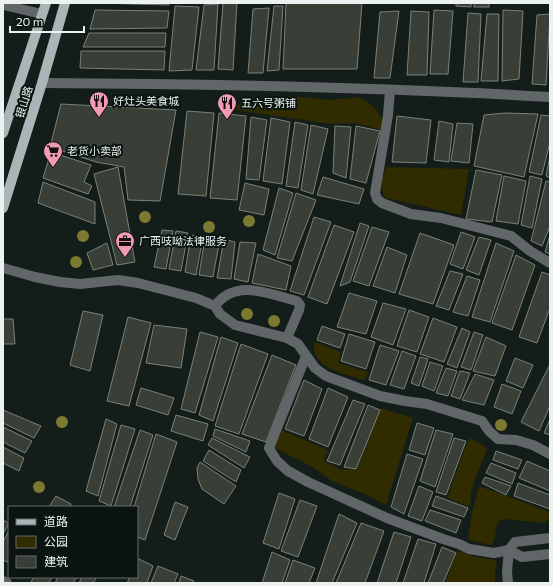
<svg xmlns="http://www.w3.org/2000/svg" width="553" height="586" viewBox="0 0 553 586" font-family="Commissioner,'Noto Sans SC',sans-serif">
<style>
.green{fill:#302c00}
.building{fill:#393f37;stroke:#7a8178}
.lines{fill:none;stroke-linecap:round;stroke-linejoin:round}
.minor{stroke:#616768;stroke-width:10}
.major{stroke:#a9b5b7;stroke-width:10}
.tree{fill:#7c7a31}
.labels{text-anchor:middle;stroke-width:4;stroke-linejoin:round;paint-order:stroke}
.poi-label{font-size:11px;fill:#ebf2f0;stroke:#0a1411;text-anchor:start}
.street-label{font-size:11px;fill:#ebf2f0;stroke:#0a1411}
</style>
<rect width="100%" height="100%" fill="#131d1a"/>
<g class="green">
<polygon points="290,96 332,100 358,97 365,100 375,108 382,119 381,130 355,123 331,124 236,110 238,105 249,100"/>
<path d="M386,167l83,2 -8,46 -75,-17c-8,-11 -3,-20 0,-31z"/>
<path d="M314,342l27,10 -3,11 30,9 -3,8c-19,-5 -55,-12 -51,-38z"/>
<polygon points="381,408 413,418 386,505 367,495 332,481 314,468 275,448 274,445 281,430 328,450 324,461 340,469 357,470"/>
<path d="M469,438c6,3 14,6 18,11l-12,30 -4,14 -1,14 -23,-9z"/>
<path d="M479,486l71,26v6l-6,5 -41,-4 -5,3c-4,8 -1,16 -7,23l-20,-4 -3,-3 4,-26z"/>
<polygon points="458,551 476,557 495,560 497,564 495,570 495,583 445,583"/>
</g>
<g class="building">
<polygon points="97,3 169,3 169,5"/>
<polygon points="223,3 237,3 233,70 218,69"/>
<polygon points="286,3 362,3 357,69 283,69"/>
<polygon points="456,3 471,3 471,7 456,6"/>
<rect x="474" y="3" width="15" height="4"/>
<polygon points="218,4 214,70 196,70 204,5"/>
<polygon points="175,6 199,7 192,70 169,71"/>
<polygon points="274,6 283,6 279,70 267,71"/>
<polygon points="269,8 263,73 248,73 253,9"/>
<polygon points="95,10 169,11 167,28 90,29"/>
<polygon points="434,10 453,11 448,74 430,74"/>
<polygon points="503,10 523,11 519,79 502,81"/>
<polygon points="399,11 390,78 374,78 380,12"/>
<polygon points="411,11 429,12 427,75 407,75"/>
<polygon points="468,13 481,14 478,82 463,82"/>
<polygon points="487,14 499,14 498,81 481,81"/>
<polygon points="550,14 546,85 532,84 537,15"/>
<polygon points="89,33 166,33 165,47 83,47"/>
<polygon points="81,51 165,51 164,70 80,68"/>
<polygon points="61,104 176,110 160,201 128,200 124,167 96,162 50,147"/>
<polygon points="187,111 214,113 206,196 178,194"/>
<polygon points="219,113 246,116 237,200 210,198"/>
<polygon points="505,113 538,114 524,177 474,166 484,115"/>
<polygon points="541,115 550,116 550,142 542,175 529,172"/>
<polygon points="397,116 431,120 426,163 392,162"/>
<polygon points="251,117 267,120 259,180 246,179"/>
<polygon points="271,118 290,122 282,184 263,181"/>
<polygon points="439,121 453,124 449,162 434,160"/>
<polygon points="295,122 308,125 298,188 286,186"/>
<polygon points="457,123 473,124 469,163 451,161"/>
<polygon points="311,125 328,129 313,194 301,190"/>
<polygon points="335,126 351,127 346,178 333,173"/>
<polygon points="356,126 380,131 366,183 350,179"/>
<polygon points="51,152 91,165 84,182 92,186 88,194 43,178"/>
<polygon points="550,155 550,178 546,176"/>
<polygon points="118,167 135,262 117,265 94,174"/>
<polygon points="476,170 502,175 492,222 466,219"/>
<polygon points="504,176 526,181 518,224 496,221"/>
<polygon points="530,176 542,179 532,228 521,225"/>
<polygon points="323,177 364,189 359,204 317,195"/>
<polygon points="546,181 550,182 550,226 542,246 531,241"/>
<polygon points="43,182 95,202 95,224 38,203"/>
<polygon points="245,183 269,189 264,215 239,210"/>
<polygon points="279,188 293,193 275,255 263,250"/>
<polygon points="296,193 316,200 292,261 277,258"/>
<polygon points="314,217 331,222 304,295 290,291"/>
<polygon points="360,223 369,226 350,282 340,286"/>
<polygon points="334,225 354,232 327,304 308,297"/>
<polygon points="372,227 389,232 369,286 353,281"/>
<polygon points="162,230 173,231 166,269 154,267"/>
<polygon points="176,231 188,233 181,271 169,269"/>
<polygon points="461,232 475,237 463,269 450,264"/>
<polygon points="420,233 454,245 433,304 399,294"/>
<polygon points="191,235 203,237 196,275 185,272"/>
<polygon points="550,235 550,254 545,252"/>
<polygon points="479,237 491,240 479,275 466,270"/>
<polygon points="205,238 220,239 213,277 199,275"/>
<polygon points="224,239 235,242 231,279 217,278"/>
<polygon points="240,242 256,243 248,282 234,279"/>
<polygon points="107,243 113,265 93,270 87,253"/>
<polygon points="496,243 514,251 490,322 472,317"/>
<polygon points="387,247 407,255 395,293 373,286"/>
<polygon points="258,254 291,266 286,290 252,283"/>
<polygon points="516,255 535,265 512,330 492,323"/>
<polygon points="450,271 463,274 449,310 436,306"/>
<polygon points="542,272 550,275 550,308 537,343 519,337"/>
<polygon points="467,276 480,280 468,316 453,312"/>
<polygon points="349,293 377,301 366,334 337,327"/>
<polygon points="383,303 406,309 393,345 371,337"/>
<polygon points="409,310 429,317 417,352 397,346"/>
<polygon points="83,311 103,315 90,371 70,365"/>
<polygon points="128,317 151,323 129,406 107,401"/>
<polygon points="433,318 457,327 444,362 420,354"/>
<polygon points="3,319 13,319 15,344 3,344"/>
<polygon points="154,325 187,329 181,368 146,363"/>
<polygon points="322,326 345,334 340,348 317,340"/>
<polygon points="462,328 470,332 457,368 447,364"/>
<polygon points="200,332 218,337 195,413 181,409"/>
<polygon points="474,332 483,335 471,370 461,367"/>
<polygon points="349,334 375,342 366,369 341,361"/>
<polygon points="221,337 238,343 213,421 199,415"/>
<polygon points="486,337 506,346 495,376 473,371"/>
<polygon points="241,344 268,354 239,434 215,426"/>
<polygon points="380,345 399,351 386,385 369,380"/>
<polygon points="402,351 416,356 404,389 390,385"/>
<polygon points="272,355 296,365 266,442 242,434"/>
<polygon points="420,357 428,359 419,386 411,383"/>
<polygon points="515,358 533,365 523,388 506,381"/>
<polygon points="430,362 443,366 434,391 422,386"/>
<polygon points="550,364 550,406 539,431 521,422"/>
<polygon points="446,368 457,371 448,396 436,393"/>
<polygon points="460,371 470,373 460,399 451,396"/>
<polygon points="475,374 494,380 484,405 462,400"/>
<polygon points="304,380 322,389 304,436 285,429"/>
<polygon points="502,384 521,391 512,414 494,407"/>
<polygon points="141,388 174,398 168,415 136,405"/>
<polygon points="328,388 348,397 328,447 309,439"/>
<polygon points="353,400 365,404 340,465 327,461"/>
<polygon points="368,405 380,410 356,469 344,467"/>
<polygon points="3,410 41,426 34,438 3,423"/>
<polygon points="176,415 208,424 203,441 171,431"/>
<polygon points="106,419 117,424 98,496 86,491"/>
<polygon points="550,419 550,435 544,433"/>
<polygon points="417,423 434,428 425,455 409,450"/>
<polygon points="121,425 135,429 111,506 99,501"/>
<polygon points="3,427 32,441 25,453 3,442"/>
<polygon points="215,429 250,441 246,452 213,436"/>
<polygon points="140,430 153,435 130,507 114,507"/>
<polygon points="436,430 453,434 435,487 420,481"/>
<polygon points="156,434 177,442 145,540 137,537 137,507 134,507"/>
<polygon points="212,438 250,457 244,468 208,445"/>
<polygon points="454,438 466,441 446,495 436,492"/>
<polygon points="3,447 24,458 19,471 3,463"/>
<polygon points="209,450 241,470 236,482 203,461"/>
<polygon points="496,451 522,460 518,469 493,460"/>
<polygon points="407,454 423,459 404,514 391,507"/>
<polygon points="527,461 550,471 550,491 519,478"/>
<polygon points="200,462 236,486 224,504 202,489 198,479 197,468"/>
<polygon points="491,463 516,473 512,484 486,473"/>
<polygon points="485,477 511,486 506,495 482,483"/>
<polygon points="518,483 550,495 550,509 514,496"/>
<polygon points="419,486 433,492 422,521 408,516"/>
<polygon points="279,493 295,499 279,549 263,543"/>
<polygon points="56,496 71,504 70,507 49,507"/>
<polygon points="436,496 468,508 464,517 432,506"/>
<polygon points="300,500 317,506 298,557 281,551"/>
<polygon points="175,502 188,507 175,540 164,535"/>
<polygon points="430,510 461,520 456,533 425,521"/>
<polygon points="339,514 357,523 332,583 316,583"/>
<polygon points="3,520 9,523 3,534"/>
<polygon points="361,523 384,531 365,583 336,583"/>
<polygon points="9,530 9,559 7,562 3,560 3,542"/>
<polygon points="394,532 411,537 396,583 377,583"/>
<polygon points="418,539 436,544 424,583 403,583"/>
<polygon points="442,547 456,553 443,583 428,583"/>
<polygon points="272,552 290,560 282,583 262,583"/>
<polygon points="137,558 153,566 147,583 127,583 130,577 137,577"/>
<polygon points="293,560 315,568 309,583 285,583"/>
<polygon points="158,566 178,574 174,583 151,583"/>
<polygon points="181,576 194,581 193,583 179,583"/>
<polygon points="34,577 52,577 49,583 32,583 31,582"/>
<polygon points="58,577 77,577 73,583 55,583"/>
<polygon points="82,577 97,577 93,583 79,583"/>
</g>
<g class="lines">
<g class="minor">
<polyline points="3,5 42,14"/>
<path d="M42,83c169,1 339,4 508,14"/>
<polyline points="390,90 388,115 375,193 377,199 382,203 411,214 441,218 511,236 530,251 550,263"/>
<polyline points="3,268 35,277 60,282 80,284 118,280 138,283 196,298 215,306 220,314 235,325 287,338 298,344 315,368 326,376 380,396 405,401 427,404 482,421 489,431 498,439 516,440 533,445 550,454"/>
<path d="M215,306c21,-28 54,-12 82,-5l3,4 -1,5 -12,28"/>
<polyline points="306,356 269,448 277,461 288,471 308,482 387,518 443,539 459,544 469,549 494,553 509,550 507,571 508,583"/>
<polyline points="550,538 515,542 509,550 522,557 550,554"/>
<polyline points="3,581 7,583"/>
</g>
<g class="major">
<polyline points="3,133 46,3"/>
<polyline points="3,208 42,83 65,3"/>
</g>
</g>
<g class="tree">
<circle cx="145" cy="217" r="6"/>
<circle cx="249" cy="221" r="6"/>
<circle cx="209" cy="227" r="6"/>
<circle cx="83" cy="236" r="6"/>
<circle cx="76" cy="262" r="6"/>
<circle cx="247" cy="314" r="6"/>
<circle cx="274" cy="321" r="6"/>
<circle cx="62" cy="422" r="6"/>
<circle cx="501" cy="425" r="6"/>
<circle cx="39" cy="487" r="6"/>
</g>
<defs>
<g id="restaurant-pin" transform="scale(1)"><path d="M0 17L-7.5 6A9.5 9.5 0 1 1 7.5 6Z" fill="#f19ab2" stroke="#0a1411"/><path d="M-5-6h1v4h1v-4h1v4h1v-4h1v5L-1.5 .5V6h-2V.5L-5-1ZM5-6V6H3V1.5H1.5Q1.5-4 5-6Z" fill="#111"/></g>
<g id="supermarket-pin" transform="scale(1)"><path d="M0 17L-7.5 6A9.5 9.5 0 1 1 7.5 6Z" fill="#f19ab2" stroke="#0a1411"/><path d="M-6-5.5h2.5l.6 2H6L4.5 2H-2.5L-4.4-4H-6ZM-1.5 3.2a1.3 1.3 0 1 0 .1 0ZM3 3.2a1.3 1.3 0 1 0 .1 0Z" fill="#111"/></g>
<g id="office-pin" transform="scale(1)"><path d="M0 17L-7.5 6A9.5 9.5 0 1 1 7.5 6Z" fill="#f19ab2" stroke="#0a1411"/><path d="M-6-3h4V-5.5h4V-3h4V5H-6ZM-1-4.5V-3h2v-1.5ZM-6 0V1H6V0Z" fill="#111"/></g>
</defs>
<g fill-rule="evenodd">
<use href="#restaurant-pin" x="99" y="101"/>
<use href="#restaurant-pin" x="227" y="103"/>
<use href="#supermarket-pin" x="53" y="151"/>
<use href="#office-pin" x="125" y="241"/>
</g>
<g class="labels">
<g class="poi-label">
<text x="113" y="105">好灶头美食城</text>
<text x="241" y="107">五六号粥铺</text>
<text x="67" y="155">老货小卖部</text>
<text x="139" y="245">广西吱呦法律服务</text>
</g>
<g class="street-label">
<text transform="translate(24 102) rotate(-73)" y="4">银山路</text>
</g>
</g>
<rect width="553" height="586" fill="none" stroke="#ebf2f0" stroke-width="8"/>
<rect x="8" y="506" width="130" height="72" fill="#0a1411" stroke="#646d6a"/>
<rect x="16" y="519" width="20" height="6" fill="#a9b5b7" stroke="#646d6a"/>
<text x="44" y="526" font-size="12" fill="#ebf2f0">道路</text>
<rect x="16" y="536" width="20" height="12" fill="#302c00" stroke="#646d6a"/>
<text x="44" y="546" font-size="12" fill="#ebf2f0">公园</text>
<rect x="16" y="556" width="20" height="12" fill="#393f37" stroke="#646d6a"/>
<text x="44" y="566" font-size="12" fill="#ebf2f0">建筑</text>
<path d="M10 26v6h74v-6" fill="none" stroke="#ebf2f0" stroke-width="2"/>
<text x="16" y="26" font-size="12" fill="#ebf2f0" stroke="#0a1411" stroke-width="3" paint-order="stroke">20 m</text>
</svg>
